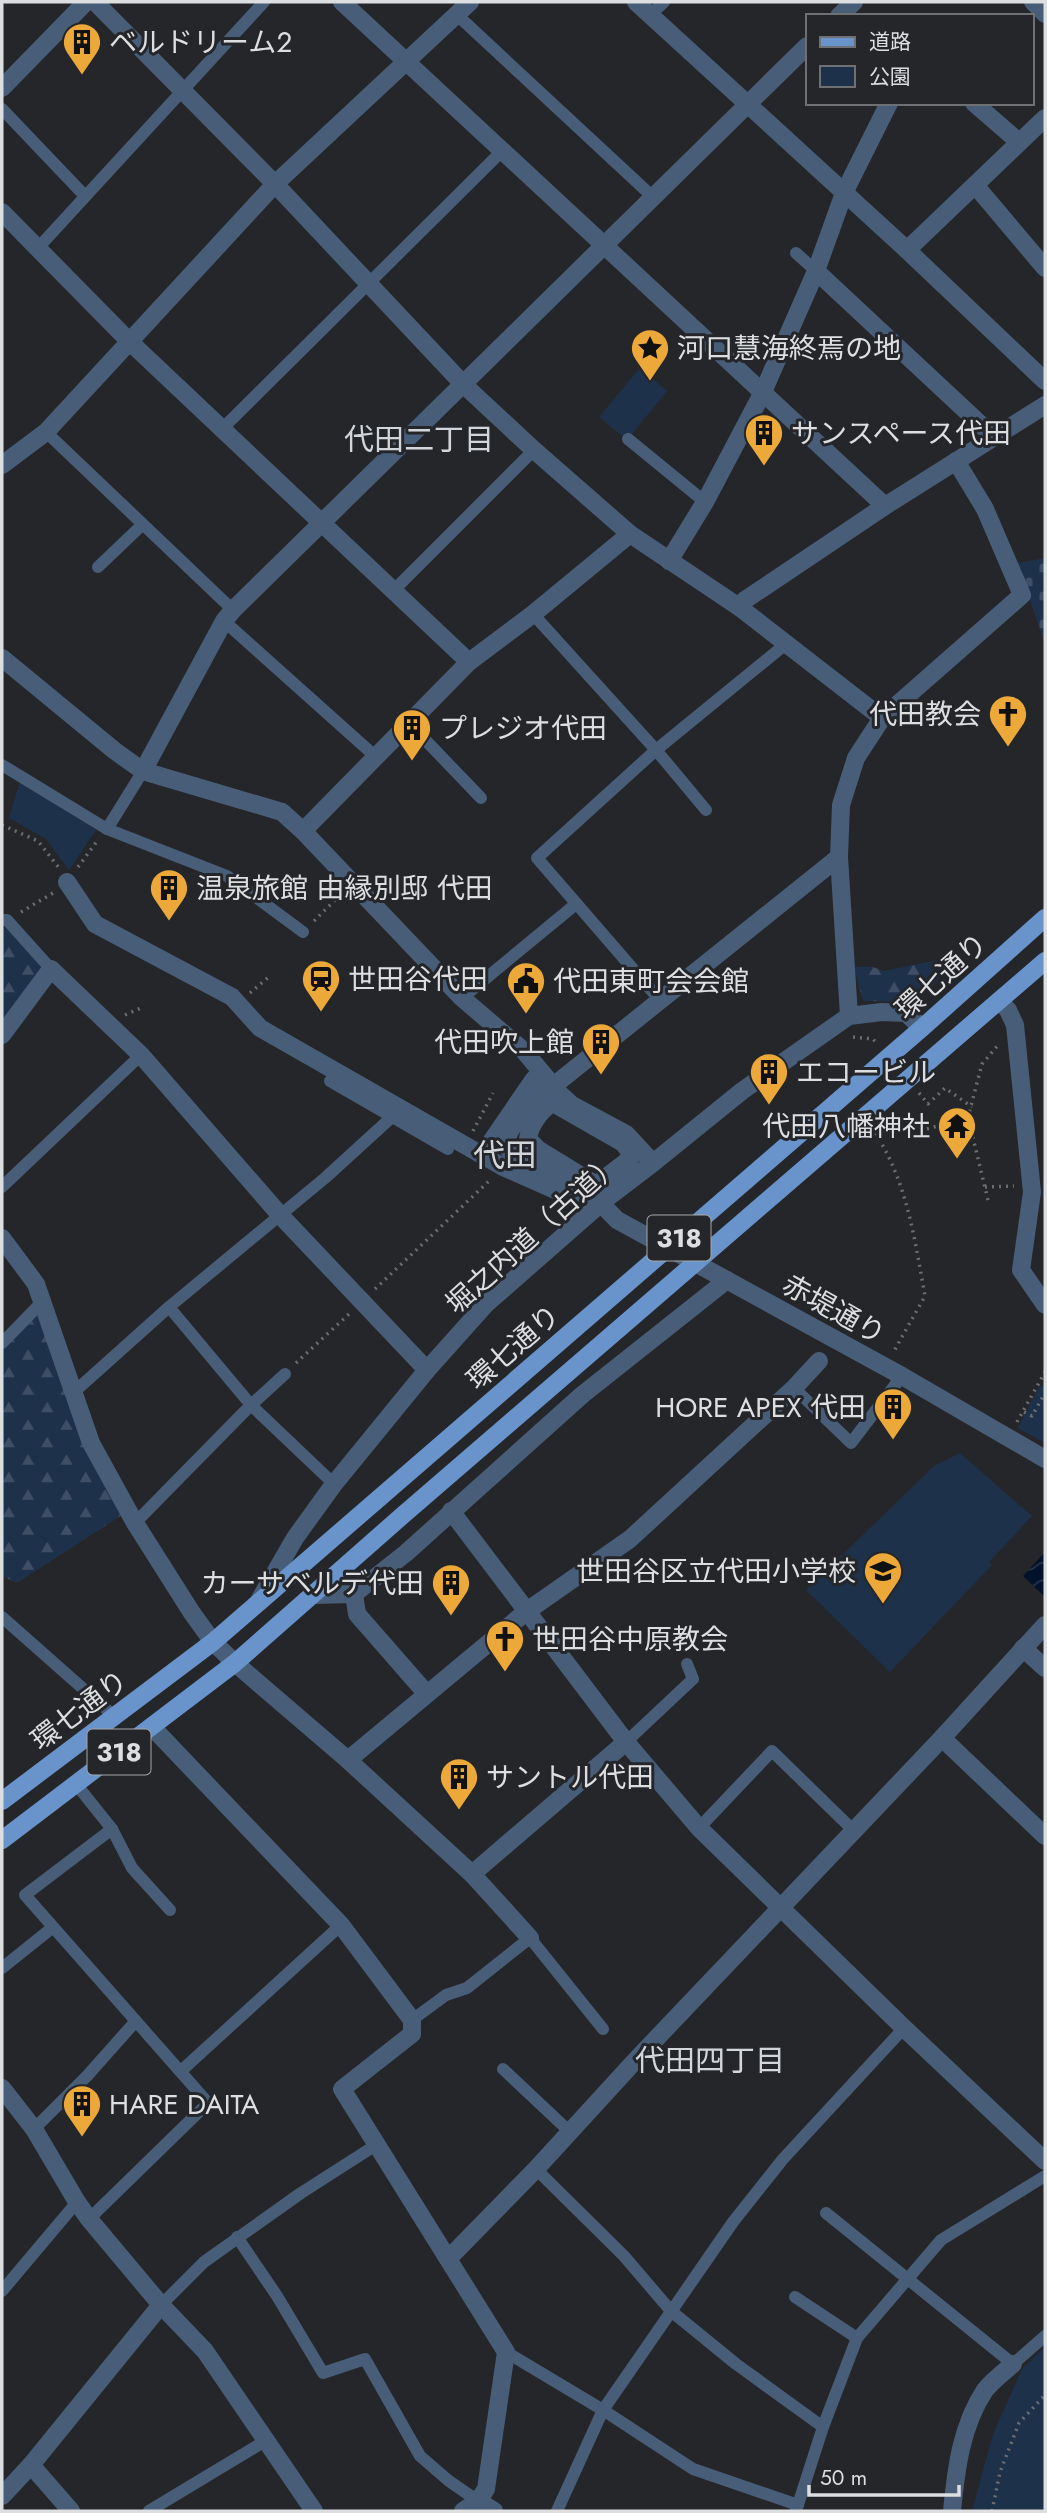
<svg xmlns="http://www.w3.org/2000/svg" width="1047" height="2513" viewBox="0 0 1047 2513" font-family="Jost,'Noto Sans JP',sans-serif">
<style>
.forest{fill:url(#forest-firs)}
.cemetery{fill:url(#cemetery-stones)}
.park{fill:#1e314b}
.water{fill:url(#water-waves)}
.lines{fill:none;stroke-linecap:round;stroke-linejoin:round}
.path{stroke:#6b6d70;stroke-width:3.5;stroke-dasharray:2 5;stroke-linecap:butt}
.service{stroke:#485d78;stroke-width:12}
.pedestrian{stroke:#485d78;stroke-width:18}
.minor{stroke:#485d78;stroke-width:18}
.tertiary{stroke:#485d78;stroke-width:18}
.primary{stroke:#6893cb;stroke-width:18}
.labels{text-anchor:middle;stroke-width:6;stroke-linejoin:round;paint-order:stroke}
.shield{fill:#24262a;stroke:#a5a7a9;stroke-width:2}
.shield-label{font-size:26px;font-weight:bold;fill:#dcdee0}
.poi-label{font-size:28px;fill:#dcdee0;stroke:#24262a;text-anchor:start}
.street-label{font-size:28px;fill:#dcdee0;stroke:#24262a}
.neighbourhood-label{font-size:30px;fill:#d2d6db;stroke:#24262a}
.quarter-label{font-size:32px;fill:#d2d6db;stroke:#24262a}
</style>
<defs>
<pattern id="forest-firs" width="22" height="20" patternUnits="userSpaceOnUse" patternTransform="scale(1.75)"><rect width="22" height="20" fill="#1e314b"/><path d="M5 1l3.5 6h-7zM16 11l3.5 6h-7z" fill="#3e4e65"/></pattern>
<pattern id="cemetery-stones" width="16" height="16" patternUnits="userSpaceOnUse" patternTransform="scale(1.75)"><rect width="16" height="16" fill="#1e314b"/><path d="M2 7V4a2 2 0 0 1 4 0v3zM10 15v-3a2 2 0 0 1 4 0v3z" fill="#3e4e65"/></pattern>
<pattern id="water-waves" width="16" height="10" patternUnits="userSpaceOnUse" patternTransform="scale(1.75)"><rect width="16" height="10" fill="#02122a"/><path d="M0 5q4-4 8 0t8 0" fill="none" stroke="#263449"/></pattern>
</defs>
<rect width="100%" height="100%" fill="#24262a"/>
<g class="forest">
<polygon points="7,928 44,969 2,1026 2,929"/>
<polygon points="953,957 957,962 914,1002 863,1001 854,967 873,967 884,971"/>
<polygon points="41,1312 122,1515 17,1583 2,1576 2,1350"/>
</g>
<polygon class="cemetery" points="1045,558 1045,645 1018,563"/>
<g class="park">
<polygon points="640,368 667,391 627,440 599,417"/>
<polygon points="20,781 96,830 69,870 46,839 9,818"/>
<polygon points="1040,1385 1045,1388 1045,1443 1018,1428"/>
<polygon points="960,1453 1032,1516 989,1562 992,1565 890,1672 806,1590 934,1466"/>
<polygon points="1045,2347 1045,2511 972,2511 993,2434 1022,2369"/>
</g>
<polygon class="water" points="1045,1552 1045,1594 1044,1596 1023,1576"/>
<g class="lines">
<g class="path">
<polyline points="2,825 38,841 59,868"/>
<polyline points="78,867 98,840"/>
<polyline points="21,912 53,893"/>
<polyline points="314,921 339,896"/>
<polyline points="250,993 271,975"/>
<polyline points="125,1015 141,1008"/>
<polyline points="853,1037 873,1039 878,1045"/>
<polyline points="919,1093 928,1104 945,1088 972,1107"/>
<polyline points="927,1129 968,1117"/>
<polyline points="473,1131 493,1093"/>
<path d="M875,1133c32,48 40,108 50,163l-31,55"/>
<polyline points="985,1187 1014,1186"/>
<polyline points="988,1200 968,1117 982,1064 999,1044"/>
<polyline points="658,1218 668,1224"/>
<polyline points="375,1289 489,1181"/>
<polyline points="296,1363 349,1314"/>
<polyline points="1024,1412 1032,1416 1045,1393"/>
<polyline points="1017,1422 1045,1372"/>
<polyline points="992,2511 1000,2472 1019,2423 1045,2395"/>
</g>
<g class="service">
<polyline points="456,14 654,198"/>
<polyline points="650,15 664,2"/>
<polyline points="2,109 85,196"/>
<polyline points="38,248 264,2"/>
<polyline points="796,253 816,271"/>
<polyline points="222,429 502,151"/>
<polyline points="46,432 233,610"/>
<polyline points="628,439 705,502"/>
<polyline points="98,567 142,525"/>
<polyline points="394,590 534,450"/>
<polyline points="533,614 656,750 706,810"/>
<polyline points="224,621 376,757"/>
<polyline points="408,722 481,798"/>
<polyline points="2,765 107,829 227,876 303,932"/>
<polyline points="107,829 143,771"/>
<polyline points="2,920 7,920 51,969"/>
<polyline points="462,998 576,904"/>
<polyline points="659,999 537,858 656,750 787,643"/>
<polyline points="330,1081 448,1149"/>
<polyline points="2,1187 141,1055"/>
<polyline points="169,1307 251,1405 334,1484"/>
<polyline points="2,1343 43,1301"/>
<polyline points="794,1388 851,1443 902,1376"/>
<polyline points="73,1393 169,1307 325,1178 393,1116"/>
<polyline points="135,1523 251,1405 285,1374"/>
<polyline points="2,1617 114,1716"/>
<polyline points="626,1742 693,1679 687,1664"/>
<polyline points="76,1784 112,1829 132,1868 170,1910"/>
<polyline points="699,1828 772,1751 854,1831"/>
<polyline points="2,1968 52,1928"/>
<polyline points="412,2020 446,1995 467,1988 530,1938 603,2029"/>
<polyline points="503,2069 570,2132"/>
<polyline points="181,2071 341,1925"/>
<polyline points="34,2129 87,2076 135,2022"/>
<polyline points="536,2169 624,2256 671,2311 736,2364 823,2427"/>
<polyline points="826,2213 1013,2364 1045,2336"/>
<polyline points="89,2219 208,2103 25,1895 112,1829"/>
<polyline points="237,2237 277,2296 323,2373 365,2359 420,2456 449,2481 478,2501"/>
<polyline points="2,2291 77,2202"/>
<polyline points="795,2297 857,2338"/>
<polyline points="161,2305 204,2262 301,2193 376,2145"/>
<polyline points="506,2352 603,2410 693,2469 798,2505"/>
<polyline points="149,2511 265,2441"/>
<polyline points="557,2511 603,2410 733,2222 783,2159 904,2028"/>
<polyline points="796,2511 823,2427 857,2338 941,2240 1045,2176"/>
</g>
<g class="pedestrian">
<polyline points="67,882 95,924 232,997 260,1028 503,1167 571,1197"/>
<path d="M553,1103l70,40 7,9v7l-34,26 -57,-35 -11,-11c1,-13 14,-31 25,-36z"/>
<polyline points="482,1155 534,1079"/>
</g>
<g class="minor">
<polyline points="95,2 275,184 464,385 534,450 630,534 739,607 882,718"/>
<polyline points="342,2 885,506"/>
<polyline points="636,2 907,250 1045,381"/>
<polyline points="1033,2 1045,14"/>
<polyline points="839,16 854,2"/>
<polyline points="2,88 86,2"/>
<polyline points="974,103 1019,142"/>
<polyline points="975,185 1045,268"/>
<polyline points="2,212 130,342 469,662"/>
<polyline points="907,250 1045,118"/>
<polyline points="816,271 993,436"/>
<polyline points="2,465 46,432 275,184 470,2"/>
<polyline points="669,561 705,502 763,392 816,271 844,193 889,103"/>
<polyline points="739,607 745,600 885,506 1045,405"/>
<polyline points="2,658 115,751 143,771 282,812 303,831 462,998 524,1051 559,1093 572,1105 626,1134 653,1163 742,1091 849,1016 882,1012 906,1013 922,1028"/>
<polyline points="143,771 224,621 233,610 807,46"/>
<polyline points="303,831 469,662 533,614 630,534"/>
<polyline points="999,1001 1008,1010 1015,1025 1032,1192 1021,1270 1045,1305"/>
<polyline points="849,1016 839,857 841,805 856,758 882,718 1022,595 985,509 956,461"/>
<polyline points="2,1035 51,969 141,1055 280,1215 427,1370"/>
<polyline points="552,1087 839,857"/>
<polyline points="2,1238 36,1284 91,1443 135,1523 192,1613 213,1642 235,1663 348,1760 472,1874 530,1938"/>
<polyline points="451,1511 626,1742 699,1828 904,2028 1045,2161"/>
<polyline points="354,1594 357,1614 426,1693"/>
<polyline points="313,1595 354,1594 406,1553 582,1395 727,1280"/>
<polyline points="1023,1648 1045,1668"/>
<polyline points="152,1727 341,1925 412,2020 412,2034 342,2089 506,2352 486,2489 478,2501 494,2511"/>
<polyline points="942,1738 1045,1836"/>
<polyline points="348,1760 527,1611 630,1539 794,1388 819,1361"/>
<polyline points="472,1874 626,1742"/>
<polyline points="2,2088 34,2129 77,2202 89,2219 161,2305 205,2351 314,2511"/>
<polyline points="448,2259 536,2169 633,2063 942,1738 1045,1625"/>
<polyline points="31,2465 71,2511"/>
<polyline points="2,2496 31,2465 161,2305"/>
<polyline points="463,2511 478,2501"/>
<path d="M952,2511c4,-41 9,-85 33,-121 7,-9 19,-18 28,-26"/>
</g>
<g class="tertiary">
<path d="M552,1087c-13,11 -54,44 -43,63 2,4 6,6 8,9l71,31 29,30 285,156 143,83"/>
<polyline points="260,1599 295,1538 334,1484 427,1370 486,1304 607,1198 653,1163"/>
</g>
<g class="primary">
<polyline points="2,1801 213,1642 922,1028 1045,918"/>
<polyline points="2,1840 235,1663 403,1515 1045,961"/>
</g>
</g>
<defs>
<g id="building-pin" transform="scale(2.0125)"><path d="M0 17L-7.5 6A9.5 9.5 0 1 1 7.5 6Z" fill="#eca93a" stroke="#24262a"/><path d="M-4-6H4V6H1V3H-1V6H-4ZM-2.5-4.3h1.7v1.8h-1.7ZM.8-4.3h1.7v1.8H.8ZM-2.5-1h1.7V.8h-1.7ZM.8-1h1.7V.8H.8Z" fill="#111"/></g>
<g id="sight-pin" transform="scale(2.0125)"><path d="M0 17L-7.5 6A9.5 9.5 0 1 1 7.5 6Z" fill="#eca93a" stroke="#24262a"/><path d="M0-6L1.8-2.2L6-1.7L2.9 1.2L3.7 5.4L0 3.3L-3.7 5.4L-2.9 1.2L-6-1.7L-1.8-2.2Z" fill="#111"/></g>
<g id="church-pin" transform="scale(2.0125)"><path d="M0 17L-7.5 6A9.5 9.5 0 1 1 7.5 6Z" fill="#eca93a" stroke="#24262a"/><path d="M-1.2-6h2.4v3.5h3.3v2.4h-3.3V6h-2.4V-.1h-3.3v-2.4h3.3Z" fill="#111"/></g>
<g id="station-pin" transform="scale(2.0125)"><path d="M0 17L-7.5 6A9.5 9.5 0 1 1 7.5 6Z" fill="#eca93a" stroke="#24262a"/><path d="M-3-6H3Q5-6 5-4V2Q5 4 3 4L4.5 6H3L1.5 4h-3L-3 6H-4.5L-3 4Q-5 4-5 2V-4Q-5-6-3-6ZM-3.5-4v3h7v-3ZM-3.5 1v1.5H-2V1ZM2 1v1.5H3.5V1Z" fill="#111"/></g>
<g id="civic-pin" transform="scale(2.0125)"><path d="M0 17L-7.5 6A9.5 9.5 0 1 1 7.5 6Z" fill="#eca93a" stroke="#24262a"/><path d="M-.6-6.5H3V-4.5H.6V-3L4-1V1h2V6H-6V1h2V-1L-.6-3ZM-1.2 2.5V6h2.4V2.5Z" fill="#111"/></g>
<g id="temple-pin" transform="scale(2.0125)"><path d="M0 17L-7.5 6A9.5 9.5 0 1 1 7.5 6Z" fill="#eca93a" stroke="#24262a"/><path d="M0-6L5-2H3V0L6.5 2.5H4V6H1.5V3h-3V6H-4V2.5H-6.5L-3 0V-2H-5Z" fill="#111"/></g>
<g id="school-pin" transform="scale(2.0125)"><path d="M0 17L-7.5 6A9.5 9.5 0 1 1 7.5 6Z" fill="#eca93a" stroke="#24262a"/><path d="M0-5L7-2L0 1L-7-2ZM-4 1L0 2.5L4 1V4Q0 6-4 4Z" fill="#111"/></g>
</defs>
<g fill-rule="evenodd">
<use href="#building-pin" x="82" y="42"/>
<use href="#sight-pin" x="650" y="348"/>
<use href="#building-pin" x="764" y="433"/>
<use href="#church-pin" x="1008" y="714"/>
<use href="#building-pin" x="412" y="728"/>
<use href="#building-pin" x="169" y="888"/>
<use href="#station-pin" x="321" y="979"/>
<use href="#civic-pin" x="526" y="981"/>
<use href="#building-pin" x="601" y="1042"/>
<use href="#building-pin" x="769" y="1072"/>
<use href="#temple-pin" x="957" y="1126"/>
<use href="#building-pin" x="893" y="1407"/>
<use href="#school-pin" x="883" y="1571"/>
<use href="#building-pin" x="451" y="1583"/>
<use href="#church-pin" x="505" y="1639"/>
<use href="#building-pin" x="459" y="1777"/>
<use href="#building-pin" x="82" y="2104"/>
</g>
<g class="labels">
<g class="shield">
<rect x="647.5" y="1215.5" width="63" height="45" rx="5"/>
<rect x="87.5" y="1729.5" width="63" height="45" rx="5"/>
</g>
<g class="shield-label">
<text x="679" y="1247">318</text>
<text x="119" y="1761">318</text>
</g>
<g class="poi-label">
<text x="109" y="52">ベルドリーム２</text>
<text x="677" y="358">河口慧海終焉の地</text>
<text x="791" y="443">サンスペース代田</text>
<text x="981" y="724" text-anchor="end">代田教会</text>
<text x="439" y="738">プレジオ代田</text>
<text x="196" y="898">温泉旅館 由縁別邸 代田</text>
<text x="348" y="989">世田谷代田</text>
<text x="553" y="991">代田東町会会館</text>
<text x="574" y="1052" text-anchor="end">代田吹上館</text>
<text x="796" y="1082">エコービル</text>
<text x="930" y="1136" text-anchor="end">代田八幡神社</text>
<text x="866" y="1417" text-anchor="end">HORE APEX 代田</text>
<text x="856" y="1581" text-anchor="end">世田谷区立代田小学校</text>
<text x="424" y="1593" text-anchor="end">カーサベルデ代田</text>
<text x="532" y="1649">世田谷中原教会</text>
<text x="486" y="1787">サントル代田</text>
<text x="109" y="2114">HARE DAITA</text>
</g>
<g class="street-label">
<text transform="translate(941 976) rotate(-42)" y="10">環七通り</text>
<text transform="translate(533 1233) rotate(-42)" y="10">堀之内道（古道）</text>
<text transform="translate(834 1309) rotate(29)" y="10">赤堤通り</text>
<text transform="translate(513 1347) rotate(-41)" y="10">環七通り</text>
<text transform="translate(79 1710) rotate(-37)" y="10">環七通り</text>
</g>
<g class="neighbourhood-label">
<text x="419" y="450">代田二丁目</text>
<text x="710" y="2071">代田四丁目</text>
</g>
<g class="quarter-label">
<text x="505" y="1166">代田</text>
</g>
</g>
<rect width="1047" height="2513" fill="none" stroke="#dcdee0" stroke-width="7"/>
<rect x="806" y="14" width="228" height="91" fill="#24262a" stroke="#6e7073" stroke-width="2"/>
<rect x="820" y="37" width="35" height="10" fill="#6893cb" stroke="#6e7073" stroke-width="2"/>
<text x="869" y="49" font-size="21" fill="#dcdee0">道路</text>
<rect x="820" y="66" width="35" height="21" fill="#1e314b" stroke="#6e7073" stroke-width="2"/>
<text x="869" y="84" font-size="21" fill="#dcdee0">公園</text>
<path d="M809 2485v10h150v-10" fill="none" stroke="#dcdee0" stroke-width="3.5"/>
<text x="820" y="2485" font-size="21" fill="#dcdee0" stroke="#24262a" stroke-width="5" paint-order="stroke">50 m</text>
</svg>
